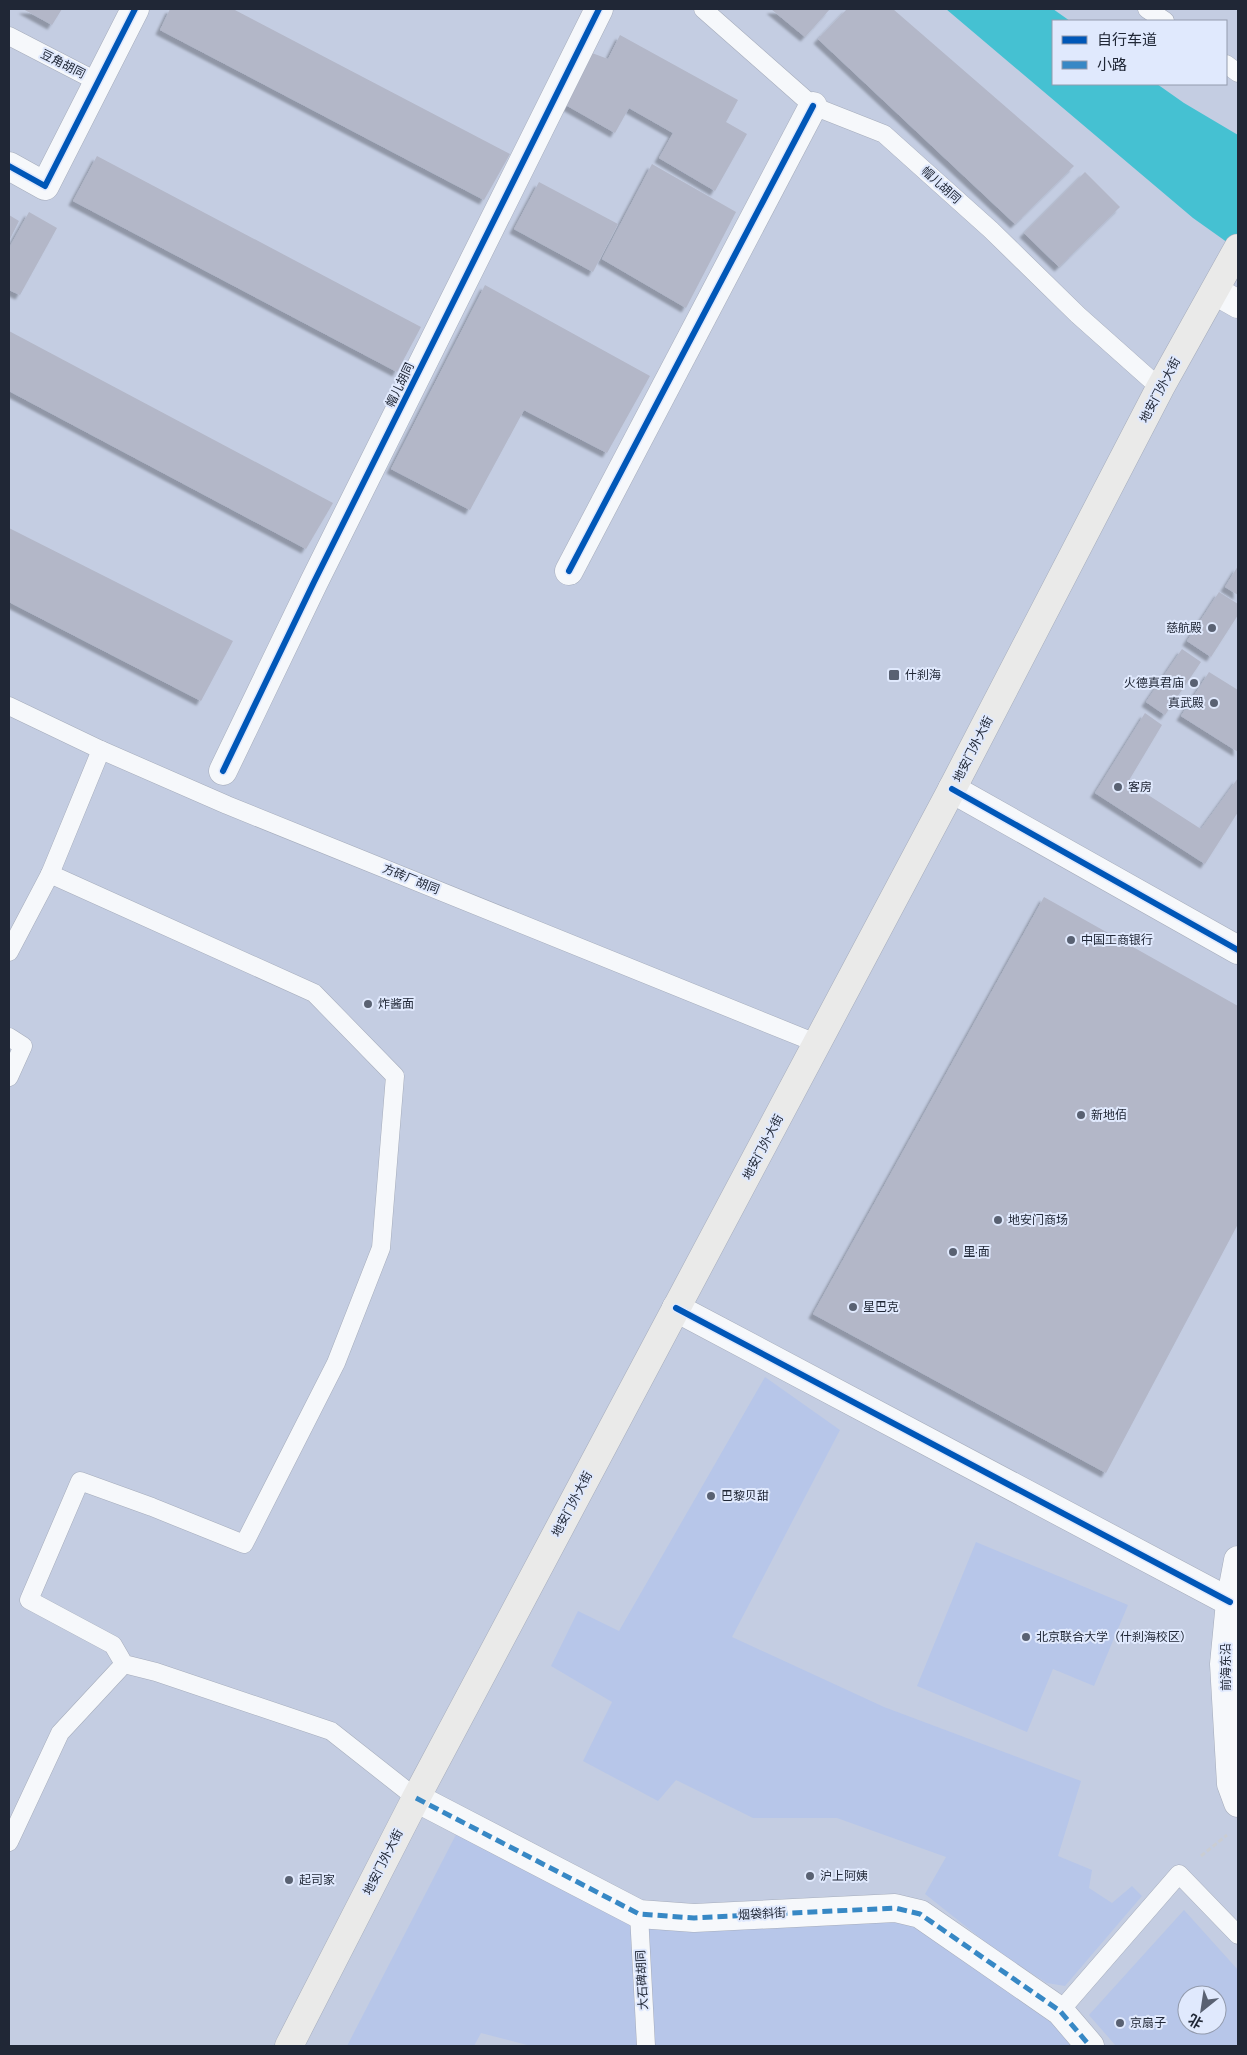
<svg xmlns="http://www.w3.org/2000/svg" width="1247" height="2055" viewBox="0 0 1247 2055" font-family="Mulish,'Noto Sans SC',sans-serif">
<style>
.built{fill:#b7c6e9;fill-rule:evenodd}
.water{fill:#45c1d2}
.building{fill:#b3b7c8;filter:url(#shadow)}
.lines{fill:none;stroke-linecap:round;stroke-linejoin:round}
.lane-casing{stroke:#a5acbb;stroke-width:19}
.street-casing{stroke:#a5acbb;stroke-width:29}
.secondary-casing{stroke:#a5acbb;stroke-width:29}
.path{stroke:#cacdd3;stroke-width:3;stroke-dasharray:5 2.5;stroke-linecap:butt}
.lane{stroke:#f6f8fb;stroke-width:18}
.street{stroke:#f6f8fb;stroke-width:28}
.secondary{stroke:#eaeae9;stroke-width:28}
.quiet{stroke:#3788c5;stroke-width:5;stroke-dasharray:10 5;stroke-linecap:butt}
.cycleway-casing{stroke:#e0e9fd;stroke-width:9}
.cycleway{stroke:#0057b8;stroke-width:6}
.poi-dot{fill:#596172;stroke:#e0e9fd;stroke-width:2}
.labels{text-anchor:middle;stroke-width:4;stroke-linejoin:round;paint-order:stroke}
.street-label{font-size:12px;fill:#202736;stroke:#e0e9fd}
.poi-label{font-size:12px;fill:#202736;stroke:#e0e9fd;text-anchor:start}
</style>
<defs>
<filter id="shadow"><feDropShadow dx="-4.5" dy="4.5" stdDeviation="1" flood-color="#0004"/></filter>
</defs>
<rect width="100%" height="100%" fill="#c4cde2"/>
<g class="built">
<polygon points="765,1377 840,1430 732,1637 884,1707 1081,1781 1058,1856 1092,1870 1089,1888 1112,1903 1132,1886 1142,1896 1065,1986 1047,1983 998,1952 925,1894 946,1857 837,1818 753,1818 676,1780 658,1801 583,1761 612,1702 551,1666 578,1611 619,1631"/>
<polygon points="976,1542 1128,1605 1094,1686 1053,1669 1027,1732 917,1686"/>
<polygon points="463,1821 639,1914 895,1908 1087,2046 531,2046 481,2033 474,2046 347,2046"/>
<path d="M1184,1910l54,60v76h-122l-27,-31zM1187,1995h30v30h-30z"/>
</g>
<polygon class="water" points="946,9 1053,9 1070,21 1053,21 1053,84 1157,84 1184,103 1238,135 1238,250 1193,218"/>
<g class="building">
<polygon points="23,9 62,9 52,25"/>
<polygon points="170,9 233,9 510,154 484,200 160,30"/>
<polygon points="771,9 830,9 805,37"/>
<polygon points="847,9 893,9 1074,166 1015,224 818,39"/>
<polygon points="620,35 738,100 726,122 747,134 715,191 659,158 673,133 629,108 615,133 564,104 592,53 608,59"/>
<polygon points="97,156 421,327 397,372 73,201"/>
<polygon points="652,164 736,212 686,308 602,259"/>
<polygon points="1085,172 1120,207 1059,267 1024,233"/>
<polygon points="539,182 618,224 593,272 514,229"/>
<polygon points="29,212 57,228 20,295 9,290 9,248"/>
<polygon points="9,215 19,221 9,241"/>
<polygon points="485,285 650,376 607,453 524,410 470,510 391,469"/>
<polygon points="9,331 333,503 306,549 9,391"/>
<polygon points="9,528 233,641 201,701 9,602"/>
<polygon points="1238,566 1238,595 1225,587"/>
<polygon points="1219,592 1238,604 1238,615 1211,657 1187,641"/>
<polygon points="1182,649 1201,662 1165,715 1146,702"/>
<polygon points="1209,672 1238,690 1238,752 1181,716"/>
<polygon points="1145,713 1162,725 1128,782 1201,829 1238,778 1238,812 1205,864 1095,793"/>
<polygon points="1044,897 1238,1006 1238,1224 1106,1473 813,1314"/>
</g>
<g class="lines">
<g class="lane-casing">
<g id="lane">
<polyline points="703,9 813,106 884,134 991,230 1078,315 1160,388"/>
<polyline points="1147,9 1165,21"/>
<polyline points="9,36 98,82"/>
<polyline points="1226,64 1238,73"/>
<polyline points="9,706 101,750 227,805 816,1043"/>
<polyline points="50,874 314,993 395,1076 381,1248 336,1363 244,1544 152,1507 80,1481 29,1600 113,1645 124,1664 156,1672 331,1731 416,1798"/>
<polyline points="9,952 50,874 101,750"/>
<polyline points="9,1037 23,1046 9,1077"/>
<polyline points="9,1842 60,1733 124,1664"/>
<polyline points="639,1914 646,2046"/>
<polyline points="1060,2011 1179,1874 1238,1935"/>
</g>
</g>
<g class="street-casing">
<g id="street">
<polyline points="9,166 45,186 135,9"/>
<polyline points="1215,291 1238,304"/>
<polyline points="569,571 813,106"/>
<polyline points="223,771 314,582 599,9"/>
<polyline points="952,789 1238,950"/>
<polyline points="676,1308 1230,1602"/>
<polyline points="1238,1560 1230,1602 1224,1664 1231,1784 1238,1803"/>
<polyline points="416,1798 639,1914 694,1918 895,1908 920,1914 1060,2011 1090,2046"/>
</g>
</g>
<g class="secondary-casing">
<polyline id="secondary" points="289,2046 416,1798 952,789 1160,388 1238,248"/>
</g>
<polyline class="path" points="1201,1856 1227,1835"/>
<use href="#lane" class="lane"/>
<use href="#street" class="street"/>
<use href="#secondary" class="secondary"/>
<polyline class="quiet" points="416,1798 639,1914 694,1918 895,1908 920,1914 1060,2011 1090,2046"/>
<g class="cycleway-casing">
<g id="cycleway">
<polyline points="9,166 45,186 135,9"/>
<polyline points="569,571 813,106"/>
<polyline points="223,771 314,582 599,9"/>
<polyline points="952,789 1238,950"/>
<polyline points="676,1308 1230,1602"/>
</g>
</g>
<use href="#cycleway" class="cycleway"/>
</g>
<g class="poi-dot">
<circle cx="1212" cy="628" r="5"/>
<rect x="888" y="669" width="12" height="12" rx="2.5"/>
<circle cx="1194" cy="683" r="5"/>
<circle cx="1214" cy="703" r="5"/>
<circle cx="1118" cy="787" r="5"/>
<circle cx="1071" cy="940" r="5"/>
<circle cx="368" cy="1004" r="5"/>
<circle cx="1081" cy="1115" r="5"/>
<circle cx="998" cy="1220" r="5"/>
<circle cx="953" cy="1252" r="5"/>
<circle cx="853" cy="1307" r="5"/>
<circle cx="711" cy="1496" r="5"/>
<circle cx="1026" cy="1637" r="5"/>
<circle cx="810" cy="1876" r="5"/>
<circle cx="289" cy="1880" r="5"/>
<circle cx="1120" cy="2023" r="5"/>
</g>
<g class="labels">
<g class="street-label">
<text transform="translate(63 64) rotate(27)" y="4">豆角胡同</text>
<text transform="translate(941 185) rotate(42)" y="4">帽儿胡同</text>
<text transform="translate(400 385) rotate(-64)" y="4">帽儿胡同</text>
<text transform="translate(1160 390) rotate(-62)" y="4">地安门外大街</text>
<text transform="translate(973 749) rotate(-63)" y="4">地安门外大街</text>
<text transform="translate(411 879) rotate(22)" y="4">方砖厂胡同</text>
<text transform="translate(763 1147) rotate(-62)" y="4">地安门外大街</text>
<text transform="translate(572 1504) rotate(-62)" y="4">地安门外大街</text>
<text transform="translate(1226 1667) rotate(-90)" y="4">前海东沿</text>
<text transform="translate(383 1862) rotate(-63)" y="4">地安门外大街</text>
<text transform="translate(762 1914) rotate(-3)" y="4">烟袋斜街</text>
<text transform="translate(642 1980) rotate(-93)" y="4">大石碑胡同</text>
</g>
<g class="poi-label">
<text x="1202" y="632" text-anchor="end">慈航殿</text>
<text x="905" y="679">什刹海</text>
<text x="1184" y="687" text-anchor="end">火德真君庙</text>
<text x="1204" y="707" text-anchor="end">真武殿</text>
<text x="1128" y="791">客房</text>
<text x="1081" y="944">中国工商银行</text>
<text x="378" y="1008">炸酱面</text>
<text x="1091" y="1119">新地佰</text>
<text x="1008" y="1224">地安门商场</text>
<text x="963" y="1256">里·面</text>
<text x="863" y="1311">星巴克</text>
<text x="721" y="1500">巴黎贝甜</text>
<text x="1036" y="1641">北京联合大学（什刹海校区）</text>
<text x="820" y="1880">沪上阿姨</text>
<text x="299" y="1884">起司家</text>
<text x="1130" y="2027">京扇子</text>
</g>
</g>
<rect width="1247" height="2055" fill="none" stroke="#202736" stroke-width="20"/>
<rect x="1052" y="20" width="175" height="65" fill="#e0e9fd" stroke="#939bad"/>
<rect x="1062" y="36" width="25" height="8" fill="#0057b8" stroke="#939bad"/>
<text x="1097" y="45" font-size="15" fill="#202736">自行车道</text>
<rect x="1062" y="61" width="25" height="8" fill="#3788c5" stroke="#939bad"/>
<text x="1097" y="70" font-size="15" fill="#202736">小路</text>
<g transform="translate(1202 2010) rotate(210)"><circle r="24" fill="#e0e9fd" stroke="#939bad"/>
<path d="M0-4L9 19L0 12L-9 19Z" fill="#596172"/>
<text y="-8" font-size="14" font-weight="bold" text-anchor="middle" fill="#202736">北</text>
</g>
</svg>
